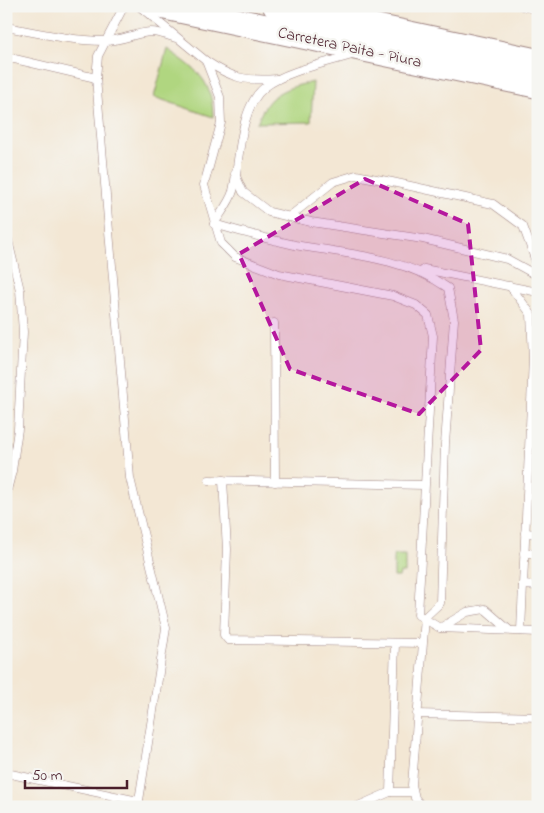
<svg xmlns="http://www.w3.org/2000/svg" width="544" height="813" viewBox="0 0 544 813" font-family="'Indie Flower',sans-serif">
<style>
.green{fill:#b0d680;stroke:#7d7a56}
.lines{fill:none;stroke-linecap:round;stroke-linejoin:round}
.service-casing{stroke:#9e8380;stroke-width:9}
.trunk-casing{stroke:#9e8380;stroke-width:28}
.service{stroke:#fff;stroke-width:8}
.trunk{stroke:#fff;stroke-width:26}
.marked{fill:#b5179e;fill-opacity:0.2;stroke:#b5179e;stroke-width:4;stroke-dasharray:10 6;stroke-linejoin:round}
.labels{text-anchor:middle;stroke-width:5;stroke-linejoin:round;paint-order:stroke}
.street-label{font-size:16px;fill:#4a1f2b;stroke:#f6f6f2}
</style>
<rect width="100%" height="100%" fill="#f6f6f2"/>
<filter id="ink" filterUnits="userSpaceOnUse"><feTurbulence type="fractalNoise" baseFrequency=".02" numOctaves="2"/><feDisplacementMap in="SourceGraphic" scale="10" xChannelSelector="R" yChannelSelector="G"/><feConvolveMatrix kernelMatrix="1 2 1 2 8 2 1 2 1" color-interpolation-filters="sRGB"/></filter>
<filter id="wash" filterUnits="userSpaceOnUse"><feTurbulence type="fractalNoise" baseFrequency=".0096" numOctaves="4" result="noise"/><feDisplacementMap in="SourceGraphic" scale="20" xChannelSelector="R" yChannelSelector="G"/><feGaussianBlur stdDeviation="1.12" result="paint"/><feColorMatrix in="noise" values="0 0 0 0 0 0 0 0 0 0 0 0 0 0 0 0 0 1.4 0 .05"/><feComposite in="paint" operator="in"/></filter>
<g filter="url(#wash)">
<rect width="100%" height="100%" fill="#f3e7d4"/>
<g class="green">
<path d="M167,49c29,20 46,31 46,68l-59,-20z"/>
<path d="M313,82l-2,40 -54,1c11,-30 27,-35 56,-41z"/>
<polygon points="394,555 405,555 405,573 400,573 399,577 394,577"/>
</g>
</g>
<g filter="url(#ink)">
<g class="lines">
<g class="service-casing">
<g id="service">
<polyline points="124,6 98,56 96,78 130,478 166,628 138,807"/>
<polyline points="139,6 206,61 220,97 221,123 204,185 221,243 235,257 279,274 393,296 416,305 428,315 433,336 418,615 440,628 538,632"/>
<polyline points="522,6 538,10"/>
<path d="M6,27c33,6 66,14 99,14 16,0 30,-8 45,-9 9,0 17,3 26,6"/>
<polyline points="6,57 96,78"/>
<path d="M206,61c27,18 39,20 71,18"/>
<polyline points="235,174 243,192 269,212 311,222 423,239 507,259 538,276"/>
<polyline points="289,217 333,182 356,175 392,182 493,204 523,226 538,267"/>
<path d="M214,224c27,8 54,15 81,21 52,9 109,12 153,43l6,32 -9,124 -5,159 -15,14 -13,168 3,13 7,9"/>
<path d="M214,224c6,-10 16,-22 19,-33 7,-30 6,-84 32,-104 21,-16 61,-24 87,-32"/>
<polyline points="6,232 20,290 23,332 18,429 12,471 6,494"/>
<polyline points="424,269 538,292"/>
<polyline points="510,286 531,314 533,358 521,631"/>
<polyline points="274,323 275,482"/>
<polyline points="209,480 424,485"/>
<polyline points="223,480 227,549 224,635 228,640 422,643"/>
<polyline points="525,533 538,534"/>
<polyline points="524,553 538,553"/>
<polyline points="523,585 538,586"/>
<polyline points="440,628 467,612 485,609 509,630"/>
<polyline points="417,714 538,717"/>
<polyline points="6,773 138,801"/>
<polyline points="390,792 395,643"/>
<polyline points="356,807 390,792 413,792"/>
</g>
</g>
<g class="trunk-casing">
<g id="trunk">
<polyline points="163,6 538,85"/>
<polyline points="276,6 538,62"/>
</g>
</g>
<use href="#service" class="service"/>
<use href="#trunk" class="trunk"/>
</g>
</g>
<path class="marked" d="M365,179l103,45 13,126 -62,64 -129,-45 -51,-115z"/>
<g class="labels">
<g class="street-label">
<text transform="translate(350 46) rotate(12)" y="6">Carretera Paita - Piura</text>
</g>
</g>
<rect width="544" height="813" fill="none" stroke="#f6f6f2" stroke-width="25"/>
<path d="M25 780v8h102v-8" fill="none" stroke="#4a1f2b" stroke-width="2.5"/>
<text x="32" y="780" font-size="15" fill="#4a1f2b" stroke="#f6f6f2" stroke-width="4" paint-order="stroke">50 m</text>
</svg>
